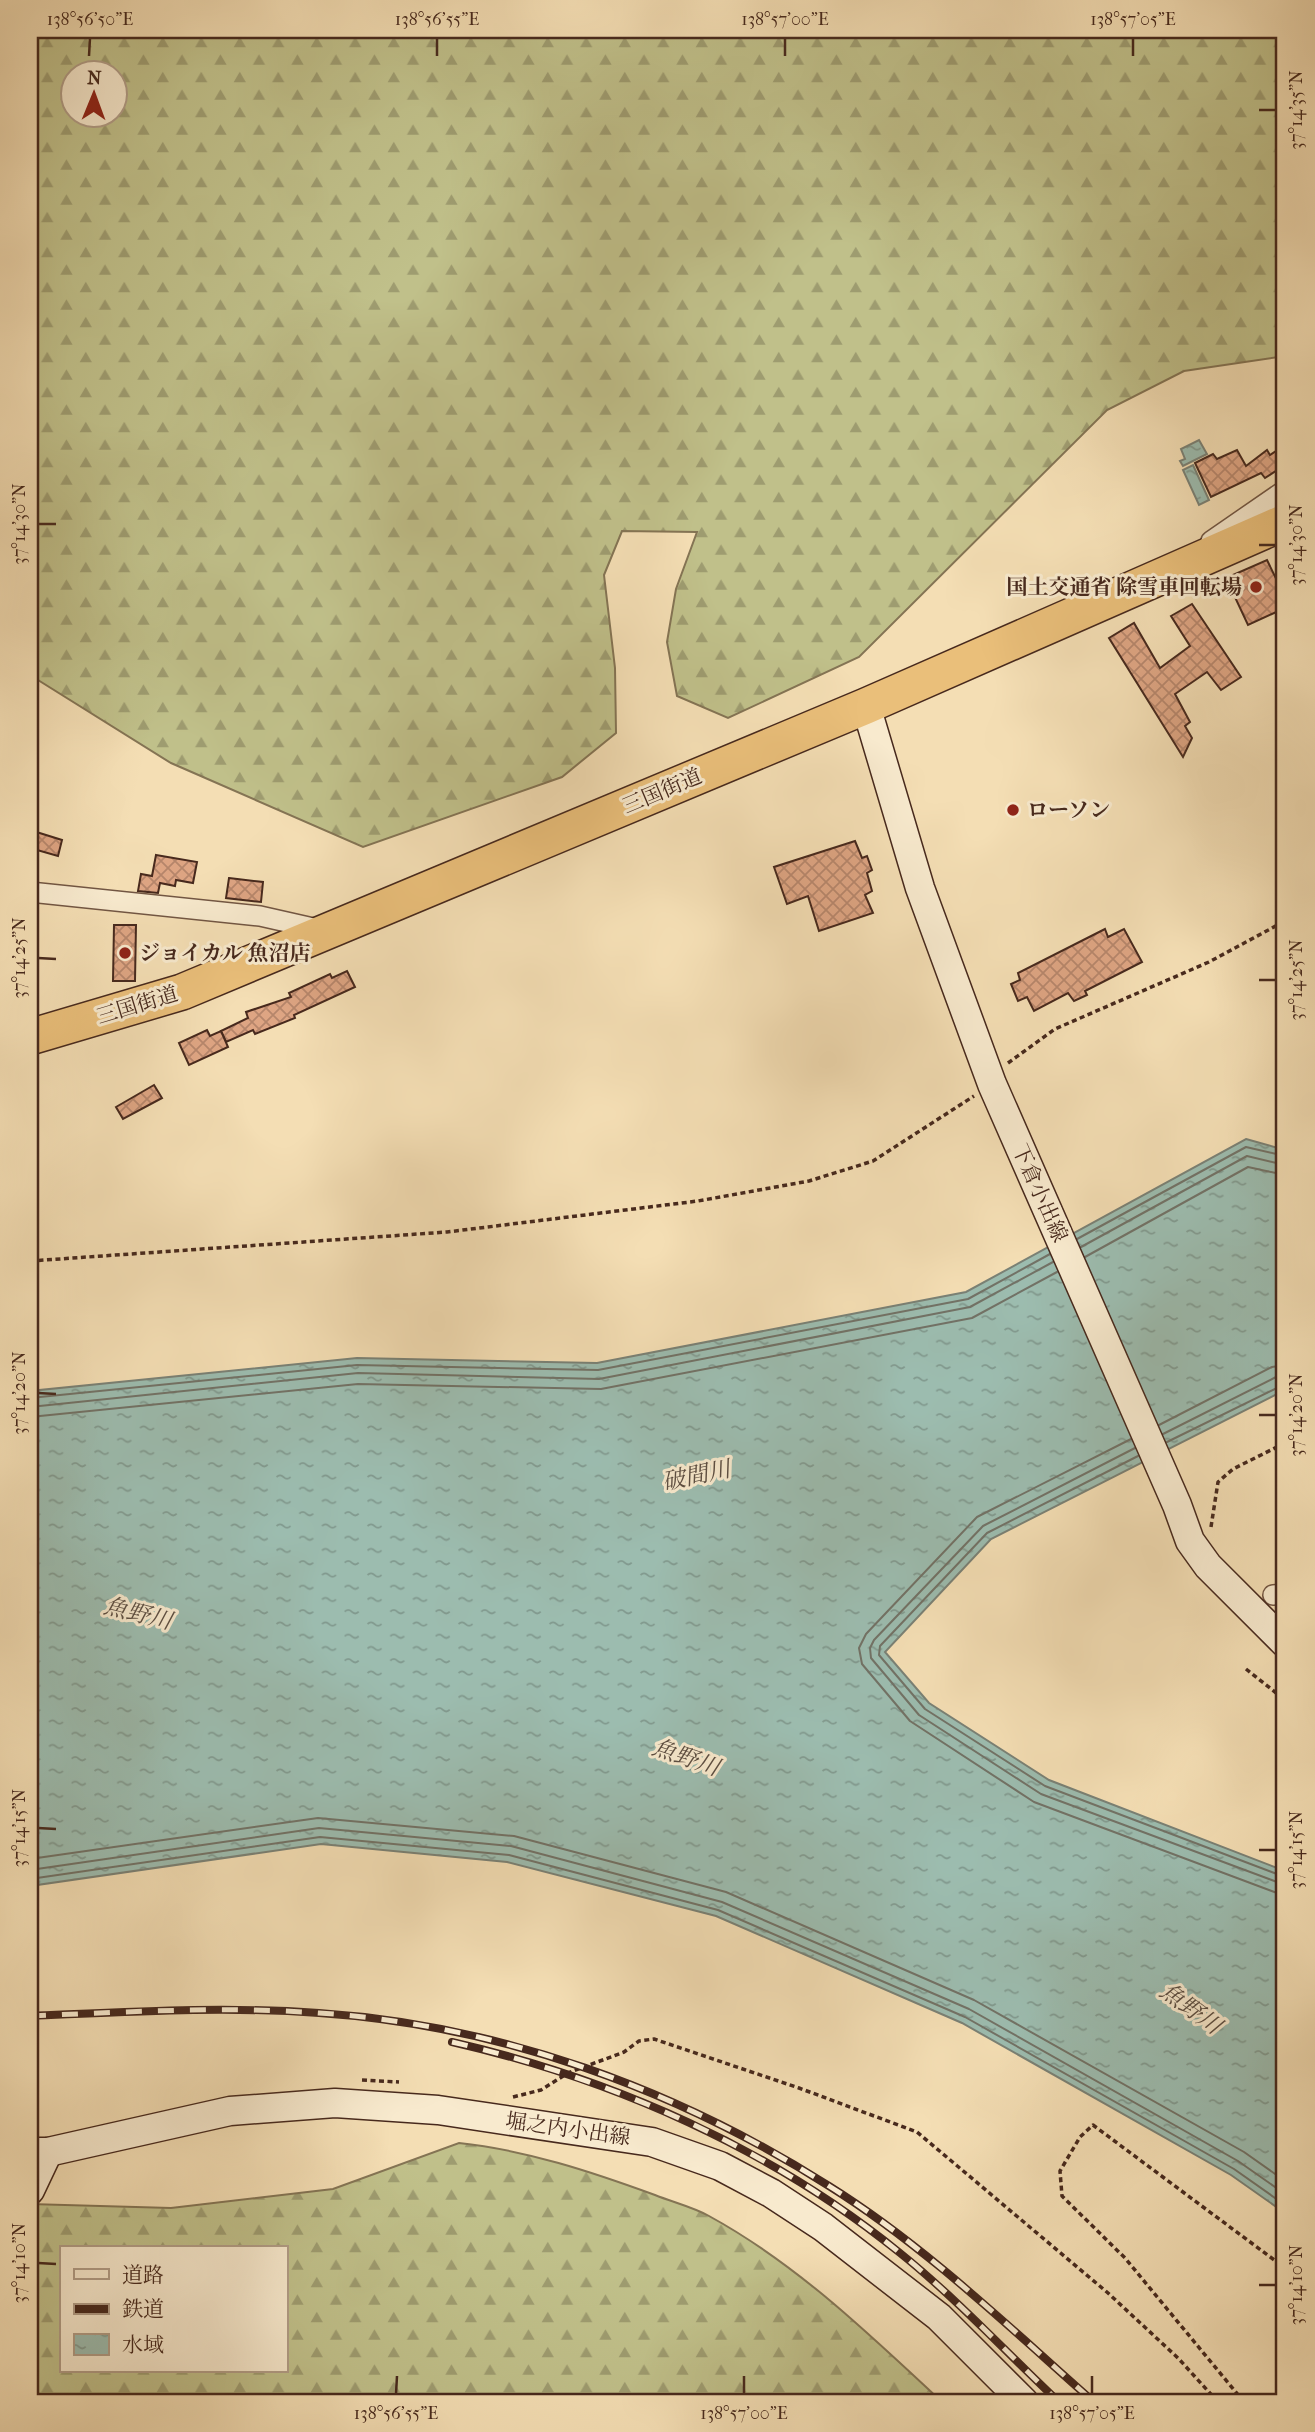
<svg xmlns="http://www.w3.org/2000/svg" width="1315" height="2432" viewBox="0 0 1315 2432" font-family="'IM FELL French Canon','Noto Serif JP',serif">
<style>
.forest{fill:url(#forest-firs);stroke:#847454;stroke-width:2;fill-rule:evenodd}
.water{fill:url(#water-ripples);stroke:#7a8175;stroke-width:2}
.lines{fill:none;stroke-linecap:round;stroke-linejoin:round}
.shore{stroke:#727266;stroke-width:2}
.building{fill:url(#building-cross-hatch);stroke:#47291d;stroke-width:2}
.street-casing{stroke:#725643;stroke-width:22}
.secondary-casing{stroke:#47291d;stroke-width:31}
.highway-casing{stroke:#47291d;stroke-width:38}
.path{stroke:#47291d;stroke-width:3.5;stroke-dasharray:5 3.5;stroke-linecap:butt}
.street{stroke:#f8eace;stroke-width:19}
.secondary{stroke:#f8eace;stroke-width:28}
.highway{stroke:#eabf7a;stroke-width:35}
.rail-casing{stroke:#47291d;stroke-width:8}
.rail{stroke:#f8eace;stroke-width:5;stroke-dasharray:16;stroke-linecap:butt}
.ticks{fill:none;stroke:#47291d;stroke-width:2.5}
.poi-dot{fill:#8f2418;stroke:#f8eace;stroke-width:2.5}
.labels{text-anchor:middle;stroke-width:6;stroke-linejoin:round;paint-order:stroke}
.poi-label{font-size:21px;font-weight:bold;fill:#47291d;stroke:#f8eace;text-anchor:start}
.street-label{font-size:21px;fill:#47291d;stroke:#f8eace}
.water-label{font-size:23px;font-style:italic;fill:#5c4e42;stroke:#f8eace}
.neatline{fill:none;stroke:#47291d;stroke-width:2.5}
.ticks-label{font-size:18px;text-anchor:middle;fill:#47291d}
</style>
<defs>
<pattern id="forest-firs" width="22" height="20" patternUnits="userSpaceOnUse" patternTransform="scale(1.75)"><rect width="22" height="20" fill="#c0c08a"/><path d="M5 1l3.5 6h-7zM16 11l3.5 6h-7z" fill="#9e9c70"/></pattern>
<pattern id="water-ripples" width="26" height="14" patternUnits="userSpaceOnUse" patternTransform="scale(1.75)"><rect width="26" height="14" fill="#9cbcaf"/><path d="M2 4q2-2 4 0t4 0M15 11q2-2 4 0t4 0" fill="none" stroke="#81998e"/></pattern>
<pattern id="building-cross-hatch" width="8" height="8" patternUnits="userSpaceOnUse" patternTransform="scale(1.75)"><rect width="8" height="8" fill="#dea583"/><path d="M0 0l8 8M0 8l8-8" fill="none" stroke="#b6866b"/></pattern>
</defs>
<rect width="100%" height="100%" fill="#f4deb4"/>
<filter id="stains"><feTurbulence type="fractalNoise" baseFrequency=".00286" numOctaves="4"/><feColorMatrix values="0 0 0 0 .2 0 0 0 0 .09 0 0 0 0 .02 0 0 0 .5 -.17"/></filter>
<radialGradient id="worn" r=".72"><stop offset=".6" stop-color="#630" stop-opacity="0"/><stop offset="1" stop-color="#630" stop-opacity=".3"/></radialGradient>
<g class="forest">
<path d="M30,30h1255v326l-101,15 -77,39 -248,247 -131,61 -51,-22 -10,-54 9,-53 21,-57 -75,-1 -18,44 11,93 1,65 -54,44 -199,70 -192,-84 -141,-88zM74,74h42v42h-42z"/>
<path d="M459,2143c67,7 133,29 196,52 17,7 38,12 54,21 88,48 161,119 233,186h-912v-198l141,4 162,-19zM61,2248h224v123h-224z"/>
</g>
<g class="water">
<polygon points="1199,440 1207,454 1183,466 1180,461 1185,459 1181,449"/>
<polygon points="1193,465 1209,500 1199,505 1183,470"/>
<polygon points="1246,1139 1285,1150 1285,1390 991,1539 885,1652 929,1703 1049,1780 1285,1871 1285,2213 1231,2175 962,2023 716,1916 507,1862 321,1844 30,1886 30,1391 357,1358 597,1363 966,1292"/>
</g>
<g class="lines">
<g class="shore">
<polyline points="1077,1239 1246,1147 1285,1156"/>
<polyline points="1081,1247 1247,1156 1285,1165"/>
<polyline points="1085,1257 1248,1167 1285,1175"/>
<polyline points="30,1398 357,1365 598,1370 968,1299 1050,1254"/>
<polyline points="30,1407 358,1373 599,1379 970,1307 1053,1262"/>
<polyline points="30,1417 358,1384 601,1389 972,1318 1057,1272"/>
<polyline points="1159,1425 1272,1367 1285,1365"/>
<polyline points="1163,1434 1276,1377 1285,1375"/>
<polyline points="1131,1439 977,1517 866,1634 859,1648 862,1664 910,1721 1034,1802 1285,1896"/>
<polyline points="1167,1442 1285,1384"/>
<polyline points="1135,1448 983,1526 874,1640 870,1648 871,1658 919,1715 1041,1794 1285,1885"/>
<polyline points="1138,1456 987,1533 880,1646 879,1655 925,1709 1045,1786 1285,1877"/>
<polyline points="30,1859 318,1818 514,1836 726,1892 974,2000 1244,2152 1285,2181"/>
<polyline points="30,1870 319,1828 511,1846 722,1902 969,2009 1238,2161 1285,2194"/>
<polyline points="30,1879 320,1837 509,1855 718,1910 965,2017 1234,2169 1285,2205"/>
</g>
</g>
<g class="building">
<polygon points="1285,445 1285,465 1265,478 1261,473 1211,497 1195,463 1213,454 1217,459 1237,450 1246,466 1267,450 1270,455"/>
<polygon points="1267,560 1285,597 1285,608 1248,625 1226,578"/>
<polygon points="1192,604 1241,677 1221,690 1207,672 1175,694 1190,722 1185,726 1192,738 1183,757 1109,638 1134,623 1160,668 1190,646 1171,616"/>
<polygon points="30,830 62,840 58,856 30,848"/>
<polygon points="855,841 862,858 867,856 872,870 867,873 872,891 865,895 873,913 819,931 808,896 787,904 774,867"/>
<polygon points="156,855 197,862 193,883 176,880 175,886 160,883 158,893 138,891 141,874 152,876"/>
<polygon points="229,878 263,882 261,902 226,898"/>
<polygon points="114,925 136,925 135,981 113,981"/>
<polygon points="1105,929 1108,937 1124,929 1142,962 1085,991 1087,995 1074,1001 1068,993 1034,1011 1027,997 1018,1001 1011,984 1020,980 1018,973"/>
<polygon points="347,971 355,987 294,1015 295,1018 255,1034 253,1030 226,1042 221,1031 248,1018 246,1012 291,997 289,993 330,974 332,978"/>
<polygon points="207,1030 210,1036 221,1031 228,1047 189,1065 179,1043"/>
<polygon points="154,1085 162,1098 123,1119 116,1107"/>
</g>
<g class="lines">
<g class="street-casing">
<g id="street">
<polyline points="1211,541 1285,490"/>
<polyline points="30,892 260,916 322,930"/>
<polyline points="1273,1595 1285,1594"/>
</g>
</g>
<g class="secondary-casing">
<g id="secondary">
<polyline points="866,706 920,888 992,1084 1177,1505 1190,1541 1208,1566 1285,1643"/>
<polyline points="30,2152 48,2152 230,2111 335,2103 438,2110 652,2142 720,2166 771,2193 823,2227 939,2317 1024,2402"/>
<polyline points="30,2190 48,2152"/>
</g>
</g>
<g class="highway-casing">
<polyline id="highway" points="30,1037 182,992 866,706 1285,522"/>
</g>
<g class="path">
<polyline points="1008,1063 1055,1029 1209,962 1285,921"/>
<polyline points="30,1261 447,1232 698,1201 809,1181 873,1161 974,1096"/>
<polyline points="1211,1527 1218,1482 1233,1469 1285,1443"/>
<polyline points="1246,1669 1285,1700"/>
<polyline points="362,2080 399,2082"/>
<polyline points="513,2097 541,2090 568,2073 624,2052 639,2041 654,2039 799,2088 917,2132 1108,2293 1178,2358 1218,2402"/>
<polyline points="1244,2402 1125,2258 1062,2196 1060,2171 1080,2137 1093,2125 1285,2268"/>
</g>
<use href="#street" class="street"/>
<use href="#secondary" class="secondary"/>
<use href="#highway" class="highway"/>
<g class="rail-casing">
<g id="rail">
<path d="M30,2016c96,-4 193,-10 289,-3 181,12 357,76 510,173 96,60 180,141 265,216"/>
<path d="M452,2042c161,37 320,107 448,211 56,45 107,100 159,149"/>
</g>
</g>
<use href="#rail" class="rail"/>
</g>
<path class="ticks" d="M89,56l1,-18M437,56v-18M785,56v-18M1133,56v-18M1259,110h17M38,524h18M1259,545h17M38,958l18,1M1259,980h17M38,1393l18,1M1259,1415h17M38,1828l18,1M1259,1850h17M38,2263l18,1M1259,2285h17M396,2394l1,-18M744,2394v-18M1092,2394v-18"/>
<g class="poi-dot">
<circle cx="1256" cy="587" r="7"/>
<circle cx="1013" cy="810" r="7"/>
<circle cx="125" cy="953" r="7"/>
</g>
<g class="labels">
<g class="poi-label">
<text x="1242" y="594" text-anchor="end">国土交通省 除雪車回転場</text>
<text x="1027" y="817">ローソン</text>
<text x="139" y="960">ジョイカル 魚沼店</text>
</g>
<g class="street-label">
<text transform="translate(662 791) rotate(-23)" y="7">三国街道</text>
<text transform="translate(137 1005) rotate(-17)" y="7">三国街道</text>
<text transform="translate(1040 1193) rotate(66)" y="7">下倉小出線</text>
<text transform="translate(568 2129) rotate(8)" y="7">堀之内小出線</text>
</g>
<g class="water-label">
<text transform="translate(696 1475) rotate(-12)" y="8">破間川</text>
<text transform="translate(138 1613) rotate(14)" y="8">魚野川</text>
<text transform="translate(686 1757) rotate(19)" y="8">魚野川</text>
<text transform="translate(1191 2008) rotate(36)" y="8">魚野川</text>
</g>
</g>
<rect width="1315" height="2432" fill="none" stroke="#f4deb4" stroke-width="77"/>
<rect x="60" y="2246" width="228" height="126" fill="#f8eace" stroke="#b19d87" stroke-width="2"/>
<rect x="74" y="2269" width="35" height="10" fill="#f8eace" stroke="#b19d87" stroke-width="2"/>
<text x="122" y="2282" font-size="21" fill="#47291d">道路</text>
<rect x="74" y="2304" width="35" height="10" fill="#47291d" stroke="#b19d87" stroke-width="2"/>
<text x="122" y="2316" font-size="21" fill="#47291d">鉄道</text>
<rect x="74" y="2334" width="35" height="21" fill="url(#water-ripples)" stroke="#b19d87" stroke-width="2"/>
<text x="122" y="2352" font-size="21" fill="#47291d">水域</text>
<g transform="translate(94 94) rotate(1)"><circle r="33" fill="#f8eace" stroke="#b19d87" stroke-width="2"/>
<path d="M0-5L12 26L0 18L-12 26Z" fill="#8f2418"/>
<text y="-10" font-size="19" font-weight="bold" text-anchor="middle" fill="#47291d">N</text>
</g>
<rect x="38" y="38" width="1238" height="2356" class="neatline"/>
<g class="ticks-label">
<text x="90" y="25">138°56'50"E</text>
<text x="437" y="25">138°56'55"E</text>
<text x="785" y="25">138°57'00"E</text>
<text x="1133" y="25">138°57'05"E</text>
<text transform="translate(1296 110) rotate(-90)" y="6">37°14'35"N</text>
<text transform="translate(19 524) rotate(-90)" y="6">37°14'30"N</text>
<text transform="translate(1296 545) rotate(-90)" y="6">37°14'30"N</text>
<text transform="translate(19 958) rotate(-90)" y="6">37°14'25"N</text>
<text transform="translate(1296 980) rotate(-90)" y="6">37°14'25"N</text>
<text transform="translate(19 1393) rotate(-90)" y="6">37°14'20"N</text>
<text transform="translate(1296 1415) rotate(-90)" y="6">37°14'20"N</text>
<text transform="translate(19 1828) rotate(-90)" y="6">37°14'15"N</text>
<text transform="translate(1296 1850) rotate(-90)" y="6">37°14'15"N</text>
<text transform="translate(19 2263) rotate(-90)" y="6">37°14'10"N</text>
<text transform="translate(1296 2285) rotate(-90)" y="6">37°14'10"N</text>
<text x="396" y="2419">138°56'55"E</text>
<text x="744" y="2419">138°57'00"E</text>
<text x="1092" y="2419">138°57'05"E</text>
</g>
<rect width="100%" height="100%" filter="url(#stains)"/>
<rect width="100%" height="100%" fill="url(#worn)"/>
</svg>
